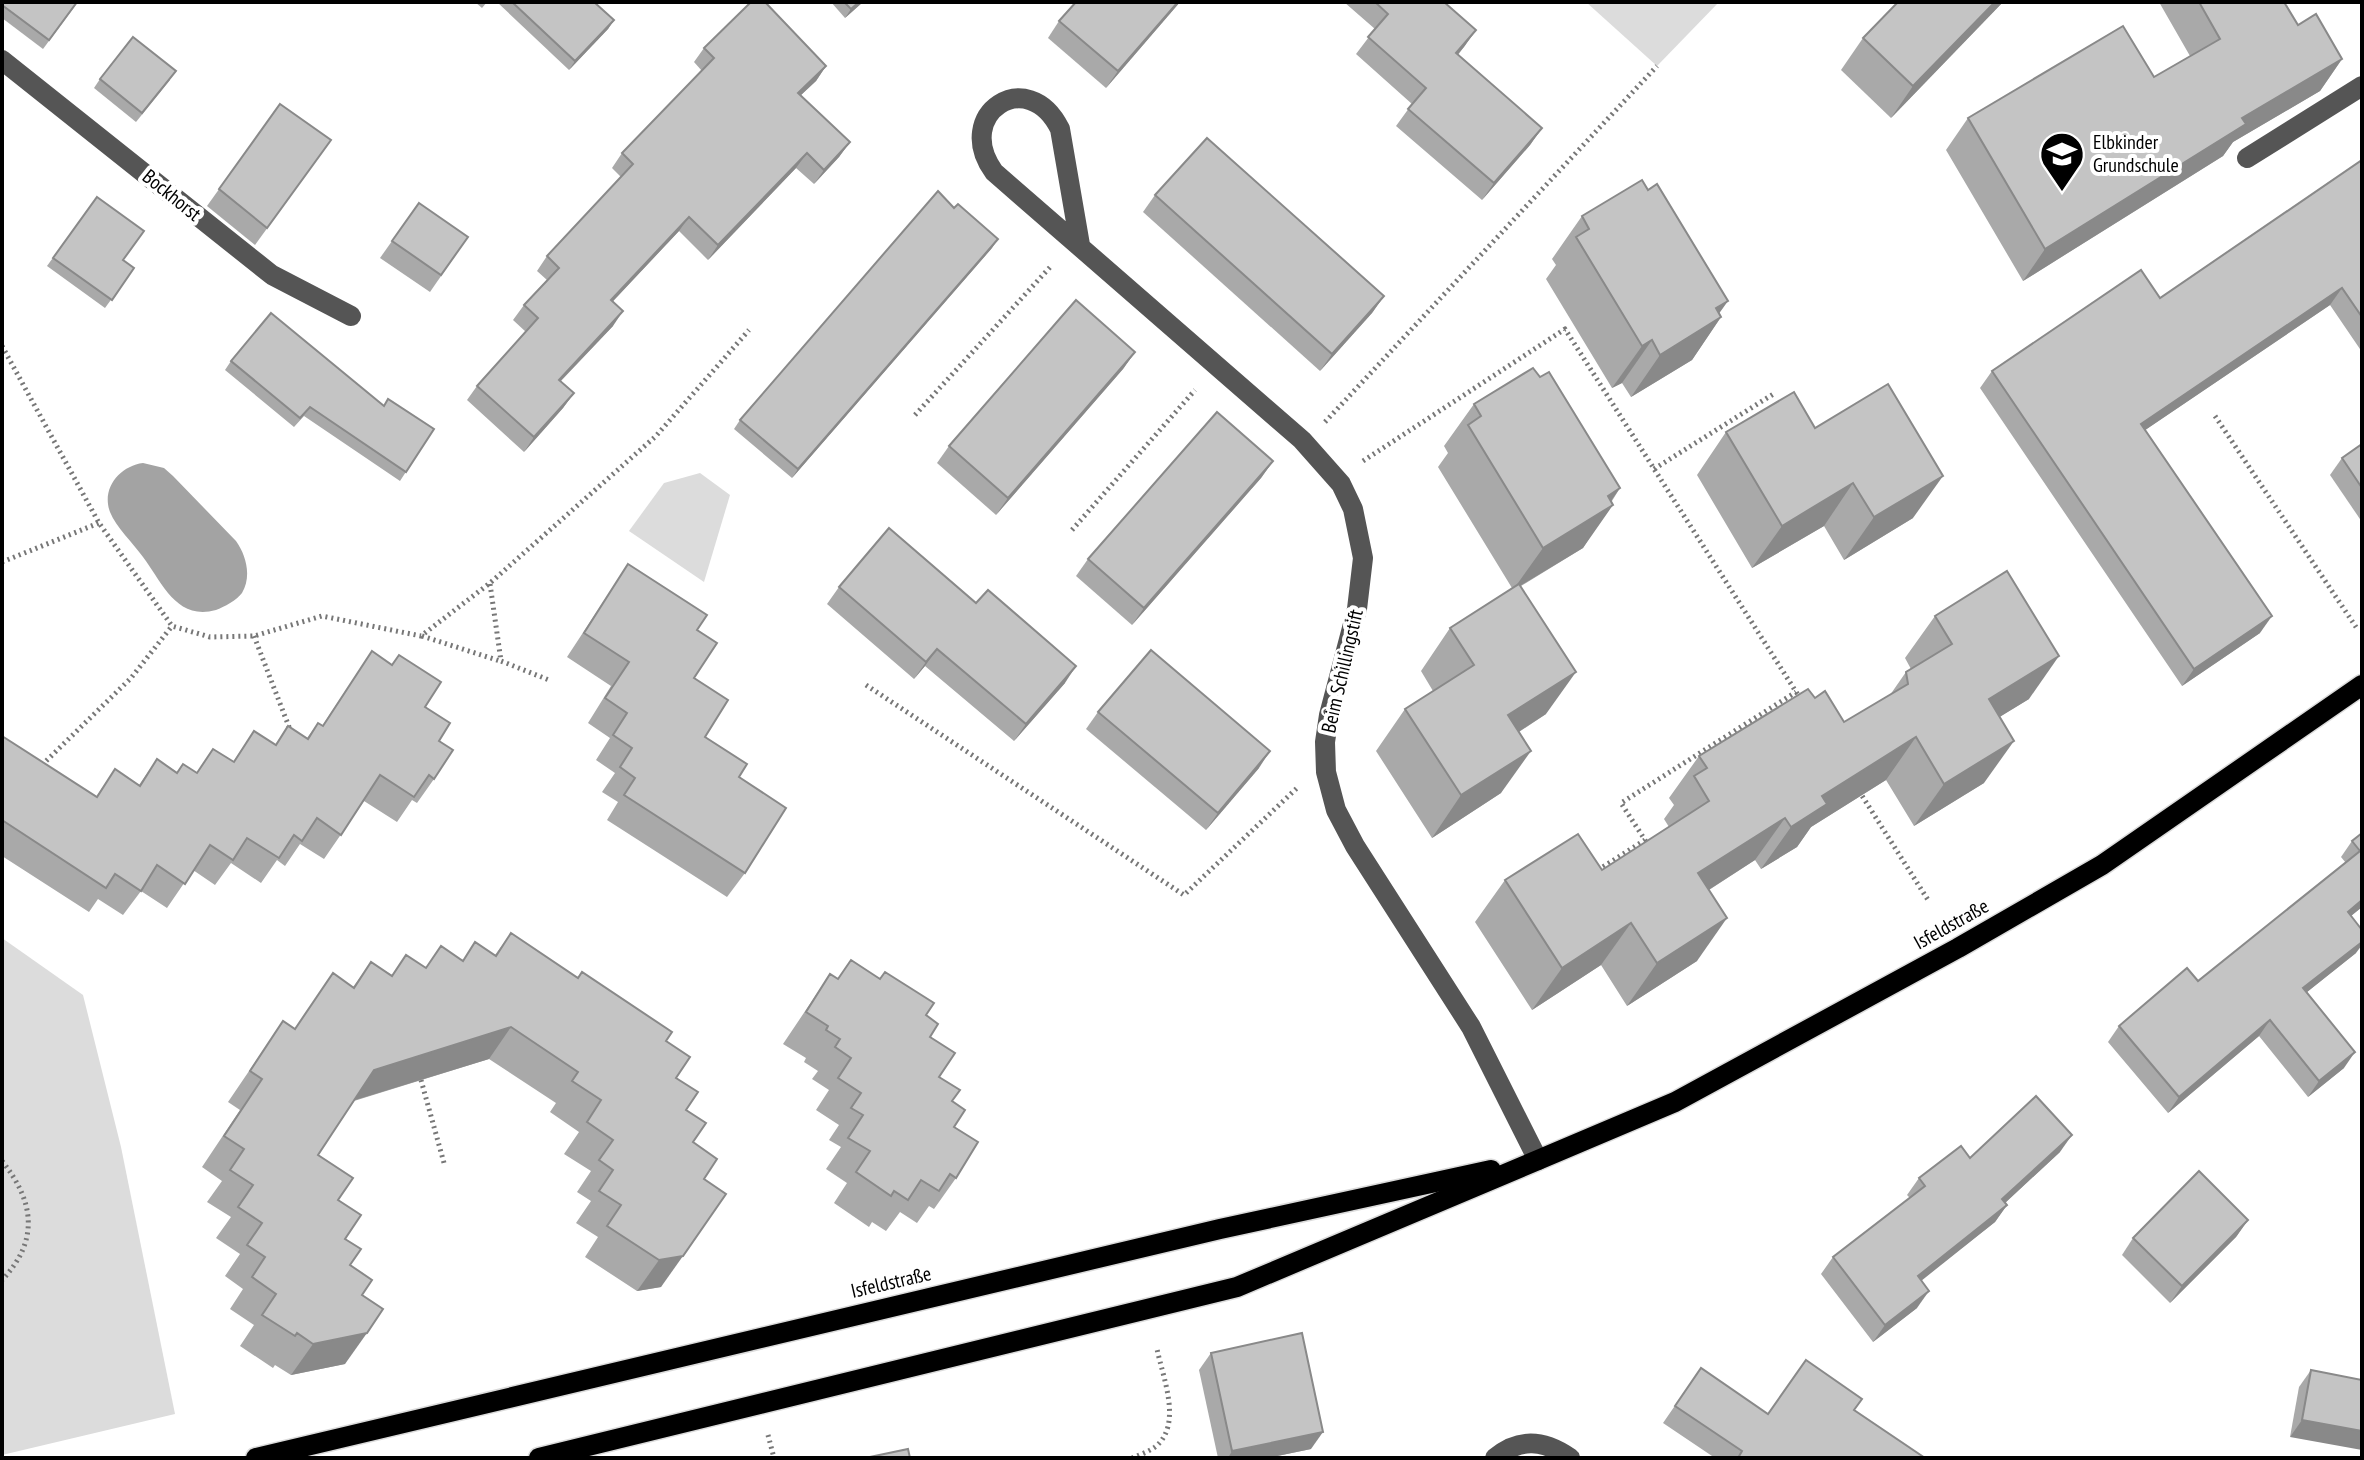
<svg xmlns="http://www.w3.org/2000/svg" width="2364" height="1460" viewBox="0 0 2364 1460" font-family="'PT Sans Narrow',sans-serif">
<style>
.green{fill:#dcdcdc}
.water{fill:#a3a3a3}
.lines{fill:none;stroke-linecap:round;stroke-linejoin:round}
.major-casing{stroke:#dbdbdb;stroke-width:23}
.path{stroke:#777;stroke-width:5;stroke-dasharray:2 4;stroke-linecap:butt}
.minor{stroke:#555;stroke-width:20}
.major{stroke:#000;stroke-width:20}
.wall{fill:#a9a9a9}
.shaded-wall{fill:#898989}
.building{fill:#c4c4c4;stroke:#898989;stroke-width:2}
.labels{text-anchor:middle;stroke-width:8;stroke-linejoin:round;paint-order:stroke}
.poi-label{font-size:20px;fill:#000;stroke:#fff;text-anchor:start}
.street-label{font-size:20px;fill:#000;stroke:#fff}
</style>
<rect width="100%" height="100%" fill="#fff"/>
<g class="green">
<polygon points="1586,2 1719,2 1657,66"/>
<polygon points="700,473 730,495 704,582 629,531 664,483"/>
<polygon points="2,938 83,995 121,1147 175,1414 2,1455"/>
</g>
<path class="water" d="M143,463l21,5 9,8 63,65c10,14 16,35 6,52 -5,7 -18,14 -26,17 -40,11 -54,-28 -73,-53 -10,-14 -27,-30 -33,-45 -9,-24 10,-46 33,-49z"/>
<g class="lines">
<g class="major-casing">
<g id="major">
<polyline points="256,1458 1220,1229 1491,1170"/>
<polyline points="539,1458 1237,1287 1538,1160 1675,1102 1958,948 2102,865 2362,685"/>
</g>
</g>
<g class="path">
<polyline points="2,346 99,523 172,626 210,637 254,636 322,616 421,636 490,583 656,436 749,330"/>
<polyline points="915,415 1052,265"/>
<polyline points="2215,416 2358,630"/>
<polyline points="1325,422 1657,66"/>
<polyline points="1363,461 1565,329 1800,698"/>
<polyline points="1654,469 1775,393"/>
<polyline points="1072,530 1195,390"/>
<polyline points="2,562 99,523"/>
<polyline points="490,584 501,661 549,680"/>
<polyline points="254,636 291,732"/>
<polyline points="422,636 500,661"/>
<polyline points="866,685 1184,895 1298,787"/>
<polyline points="42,765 131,678 172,626"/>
<polyline points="1859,791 1928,900"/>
<polyline points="1598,870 1645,840 1621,803 1796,692"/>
<polyline points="421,1080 444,1163"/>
<path d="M2,1161c32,40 38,79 0,119"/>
<polyline points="768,1435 774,1458"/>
<path d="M1132,1458c7,-3 16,-6 23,-11 28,-22 8,-69 2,-98"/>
</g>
<g class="minor">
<polyline points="2,60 272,275 351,316"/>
<polyline points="2247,158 2362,86"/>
<path d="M1080,245l-20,-116c-32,-65 -108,-15 -66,43l308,268 39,44 12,25 10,49 -6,51 -28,106 -4,27 1,30 10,38 19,36 116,181 67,133"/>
<path d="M1495,1458c25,-21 49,-18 75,0"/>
</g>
<use href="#major" class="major"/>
</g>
<g class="wall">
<polygon points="2,2 78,2 43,49 2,18"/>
<polygon points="475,2 487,2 482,8"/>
<polygon points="497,2 594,2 614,20 608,29 569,70"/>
<polygon points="831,2 863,2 845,18"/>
<polygon points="1180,2 1106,88 1048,38 1059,21"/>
<polygon points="1344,2 1444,2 1476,30 1458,55 1542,128 1530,145 1482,200 1396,126 1412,104 1356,54 1375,29"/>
<polygon points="2003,2 1891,118 1841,70 1863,38"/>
<polygon points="2159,2 2284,2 2298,25 2342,59 2320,91 2233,142 2223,156 2023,281 1946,150 1968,118 2154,77 2190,56"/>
<polygon points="704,48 826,66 816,81 800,96 850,142 839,157 814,184 796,168 708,260 679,231 613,301 613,326 561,381 574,393 563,408 524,452 467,400 477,386 526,332 513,320 524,305 547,280 537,271 547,256 621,177 612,168 622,153 702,71 694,62"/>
<polygon points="100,79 170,80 136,122 94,88"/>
<polygon points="280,104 331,140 255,245 207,206"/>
<polygon points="2362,160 2362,352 2330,305 2145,430 2260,633 2182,686 1980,388 1992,371 2160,298"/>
<polygon points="1155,195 1384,296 1372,313 1320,371 1143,212"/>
<polygon points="97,197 123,260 134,268 105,308 47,266"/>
<polygon points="419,203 468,237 430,292 380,258"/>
<polygon points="1582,216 1719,314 1721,317 1692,360 1631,397 1622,383 1612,388 1546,279 1556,265 1552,259"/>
<polygon points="992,248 792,478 734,429 740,420"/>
<polygon points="1135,352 1123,369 996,515 937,463 949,446"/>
<polygon points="231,361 384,406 434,429 400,481 304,416 294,427 225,370"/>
<polygon points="1474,404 1620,488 1583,548 1521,586 1546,714 1519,732 1501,793 1432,838 1376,751 1405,709 1433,691 1421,671 1450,628 1512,588 1438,467 1448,453 1444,446"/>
<polygon points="1815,428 1913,518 1844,560 1824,526 1752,568 1697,475 1726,432"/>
<polygon points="2362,444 2362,522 2330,475 2342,458"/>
<polygon points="1273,461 1261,478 1132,625 1076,576 1088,559"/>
<polygon points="628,564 697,630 694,678 705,737 739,777 745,873 727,897 607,820 618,802 602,792 615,773 596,760 610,738 588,723 611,686 567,657"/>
<polygon points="839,587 1065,683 1014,741 925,666 914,679 827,604"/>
<polygon points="1935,616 2029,699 1999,717 1984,783 1914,826 1886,780 1811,827 1797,847 1761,869 1755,860 1709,890 1697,961 1627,1006 1601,965 1532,1010 1475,922 1505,880 1602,870 1669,827 1664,819 1674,805 1669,798 1699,756 1815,698 1844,722 1890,695 1906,672 1911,669 1905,658"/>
<polygon points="372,651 425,707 439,741 434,779 417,803 412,800 397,822 364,801 324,859 300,844 285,866 277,860 261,883 231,863 215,885 193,870 167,908 141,891 123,915 98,899 89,912 2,856 2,736 96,797 115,769 139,785 157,759 177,772 197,773 213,749 233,762 254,731 275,745 288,726 307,738 318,723 322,726"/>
<polygon points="1098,712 1259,768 1206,830 1086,729"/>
<polygon points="2362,833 2362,907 2351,916 2356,953 2307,992 2344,1068 2308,1097 2259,1036 2168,1113 2108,1042 2119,1026 2198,981 2346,863 2341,857 2352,841"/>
<polygon points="511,933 666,1041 704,1179 661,1287 637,1291 585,1257 598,1237 576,1223 591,1201 577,1192 591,1171 564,1154 579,1132 550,1112 556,1103 489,1059 354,1101 318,1155 338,1200 350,1265 362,1295 345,1364 291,1375 275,1365 273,1368 240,1346 254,1325 230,1309 243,1289 225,1276 240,1254 216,1238 231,1217 207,1202 222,1181 202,1167 240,1110 228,1102 283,1021 295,1029 333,973 353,987 371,962 392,975 463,960 495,955"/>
<polygon points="851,960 926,1015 939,1077 952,1101 954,1127 956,1178 934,1209 929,1206 917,1223 900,1212 886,1231 872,1222 869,1227 834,1203 847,1183 826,1169 841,1147 829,1140 839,1125 816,1110 829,1090 812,1079 818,1071 804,1062 806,1058 783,1044 830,974 838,979"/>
<polygon points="2060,1152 2005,1203 2007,1205 1995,1222 1921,1280 1917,1308 1873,1342 1821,1274 1833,1257 1910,1198 1907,1195 1919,1178 1970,1158"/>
<polygon points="2248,1220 2236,1237 2170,1303 2122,1255 2133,1238"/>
<polygon points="1211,1353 1311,1449 1268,1458 1218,1458 1199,1370"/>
<polygon points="1701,1368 1768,1414 1854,1410 1925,1458 1715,1458 1663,1423"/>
<polygon points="2311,1370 2362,1380 2290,1437 2299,1387"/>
</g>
<g class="shaded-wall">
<polygon points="859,2 863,2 845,18 851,9"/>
<polygon points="1178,2 1180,2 1106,88 1118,71"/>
<polygon points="1995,2 2003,2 1891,118 1913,86"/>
<polygon points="614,20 608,29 569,70 575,61"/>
<polygon points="1476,30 1464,47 1444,70 1456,53"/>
<polygon points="2342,59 2320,91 2233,142 2223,156 2023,281 2045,249 2242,118"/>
<polygon points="826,66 816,81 787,108 798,93"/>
<polygon points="1542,128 1530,145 1482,200 1494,183"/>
<polygon points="850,142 839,157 814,184 824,170"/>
<polygon points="807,153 796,168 708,260 718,245"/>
<polygon points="689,217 679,231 601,314 611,300"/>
<polygon points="998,239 992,248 792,478 798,469"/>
<polygon points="2342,288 2330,305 2129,441 2141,424"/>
<polygon points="1384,296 1372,313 1320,371 1332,354"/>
<polygon points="1728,301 1713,322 1721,317 1692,360 1631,397 1660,355 1716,308"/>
<polygon points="623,311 613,326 548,394 559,380"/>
<polygon points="1652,340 1622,383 1612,388 1642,346"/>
<polygon points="1135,352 1123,369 996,515 1008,498"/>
<polygon points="574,393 563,408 524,452 534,437"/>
<polygon points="1273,461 1261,478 1132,625 1144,608"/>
<polygon points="1943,476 1913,518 1844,560 1874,517"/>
<polygon points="1853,483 1824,526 1752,568 1782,526"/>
<polygon points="1620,488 1604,511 1613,505 1583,548 1513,590 1543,548 1608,496"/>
<polygon points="2272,616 2260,633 2182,686 2194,669"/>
<polygon points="937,649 925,666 914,679 926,662"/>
<polygon points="2059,656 2029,699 1959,742 1989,699"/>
<polygon points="1076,666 1065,683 1014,741 1026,724"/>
<polygon points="1576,672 1546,714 1478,758 1508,715"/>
<polygon points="1916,737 1886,780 1811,827 1797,847 1761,869 1791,827 1822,796"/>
<polygon points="2014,741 1984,783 1914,826 1944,784"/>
<polygon points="1270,751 1259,768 1206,830 1218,813"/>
<polygon points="1531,751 1501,793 1432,838 1461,795"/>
<polygon points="1785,818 1755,860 1668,916 1698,873"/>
<polygon points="2362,900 2362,907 2336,928 2348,912"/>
<polygon points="1727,918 1697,961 1627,1006 1657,963"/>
<polygon points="1631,923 1601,965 1532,1010 1562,968"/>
<polygon points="2362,942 2362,945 2356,953 2292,1004 2303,988"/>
<polygon points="2270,1020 2259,1036 2168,1113 2179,1097"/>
<polygon points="511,1027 489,1059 352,1101 374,1070"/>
<polygon points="2355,1052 2344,1068 2308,1097 2319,1081"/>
<polygon points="2072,1135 2060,1152 1991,1216 2002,1199"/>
<polygon points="2007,1205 1995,1222 1906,1293 1918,1276"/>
<polygon points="2248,1220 2236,1237 2170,1303 2182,1286"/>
<polygon points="683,1256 661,1287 637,1291 659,1260"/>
<polygon points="1929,1291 1917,1308 1873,1342 1885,1325"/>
<polygon points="367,1333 345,1364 291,1375 313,1344"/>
<polygon points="2302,1420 2362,1431 2362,1450 2290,1437"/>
<polygon points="1323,1432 1311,1449 1268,1458 1228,1458 1232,1451"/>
</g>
<g class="building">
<polygon points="2,2 77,2 49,40 2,5"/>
<polygon points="512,2 594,2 614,20 575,61"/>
<polygon points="751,2 765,2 826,66 798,93 850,142 824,170 807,153 718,245 689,217 611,300 623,311 559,380 574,393 534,437 477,386 538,318 524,305 559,268 547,256 633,164 622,153 714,58 704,48"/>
<polygon points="844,2 859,2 851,9"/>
<polygon points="1076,2 1178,2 1118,71 1059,21"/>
<polygon points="1375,2 1444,2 1476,30 1456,53 1542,128 1494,183 1408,109 1426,88 1368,37 1388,14"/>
<polygon points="1898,2 1995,2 1913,86 1863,38"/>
<polygon points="2199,2 2284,2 2298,25 2316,14 2342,59 2242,118 2246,124 2045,249 1968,118 2123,26 2154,77 2220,39"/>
<polygon points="133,37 176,71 142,113 100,79"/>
<polygon points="280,104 331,140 267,228 219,189"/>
<polygon points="1207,138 1384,296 1332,354 1155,195"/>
<polygon points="2362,160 2362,317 2342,288 2141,424 2272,616 2194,669 1992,371 2141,270 2160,298"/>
<polygon points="1642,180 1648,190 1657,184 1728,301 1716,308 1721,317 1660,355 1652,340 1642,346 1576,237 1589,229 1582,216"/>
<polygon points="938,191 954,208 958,204 998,239 798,469 740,420"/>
<polygon points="97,197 144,231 123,260 134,268 112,300 53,258"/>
<polygon points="419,203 468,237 441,275 392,241"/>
<polygon points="1076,300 1135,352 1008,498 949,446"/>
<polygon points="271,313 384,406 388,399 434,429 406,472 310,407 300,418 231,361"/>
<polygon points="1533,368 1540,377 1549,372 1620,488 1608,496 1613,505 1543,548 1468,425 1481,416 1474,404"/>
<polygon points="1888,384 1943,476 1874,517 1853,483 1782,526 1726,432 1794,392 1815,428"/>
<polygon points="1217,412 1273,461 1144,608 1088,559"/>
<polygon points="2362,444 2362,488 2342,458"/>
<polygon points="889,528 976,603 988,590 1076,666 1026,724 937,649 926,662 839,587"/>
<polygon points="628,564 707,615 697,630 717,643 694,678 728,700 705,737 747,764 739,777 786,808 745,873 624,795 635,778 620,767 632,748 613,735 627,713 605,698 629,662 584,633"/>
<polygon points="2007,571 2059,656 1989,699 2014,741 1944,784 1916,737 1822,796 1827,804 1791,827 1785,818 1698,873 1727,918 1657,963 1631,923 1562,968 1505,880 1578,834 1602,870 1709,801 1694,776 1707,768 1699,756 1808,689 1815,698 1825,691 1844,722 1908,684 1906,672 1952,644 1935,616"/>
<polygon points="1519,584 1576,672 1508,715 1531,751 1461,795 1405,709 1474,665 1450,628"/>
<polygon points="1151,650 1270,751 1218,813 1098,712"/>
<polygon points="372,651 392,665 399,655 441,682 425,707 450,723 439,741 453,750 434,779 429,775 414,797 380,775 341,835 317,818 302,841 294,835 279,858 247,838 233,860 210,845 185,884 157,865 141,891 115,874 106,888 2,820 2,736 97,797 115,769 140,786 157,759 177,773 183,764 197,773 213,749 234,762 254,731 276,745 288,726 308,739 318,723 323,726"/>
<polygon points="2362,833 2362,900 2348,912 2362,930 2362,942 2303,988 2355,1052 2319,1081 2270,1020 2179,1097 2119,1026 2187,968 2198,981 2360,851 2352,841"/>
<polygon points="511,933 578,978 582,972 672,1032 666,1041 690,1057 676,1078 698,1092 686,1110 706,1123 693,1142 717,1159 704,1179 726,1194 683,1256 659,1260 607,1226 621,1205 599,1191 613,1170 599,1160 613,1140 587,1122 601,1100 572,1081 578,1072 511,1027 374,1070 318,1155 353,1178 338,1200 361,1215 345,1239 361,1249 350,1265 372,1280 362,1295 383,1309 367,1333 313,1344 297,1333 295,1336 262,1315 276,1294 252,1277 265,1257 247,1245 262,1223 238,1207 253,1185 230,1170 244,1149 224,1136 262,1079 250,1071 283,1021 295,1029 333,973 354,988 371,962 392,976 406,955 426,968 441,946 463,961 475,942 496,956"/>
<polygon points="851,960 880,979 885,972 934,1003 926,1015 938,1024 930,1037 955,1053 939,1077 960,1090 952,1101 965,1110 954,1127 978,1142 956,1178 950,1174 939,1191 921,1180 908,1200 894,1191 891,1196 856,1172 870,1151 848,1138 863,1115 851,1108 861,1093 838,1078 851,1058 835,1047 840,1039 826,1030 828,1026 806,1012 830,974 838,979"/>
<polygon points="2036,1096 2072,1135 2002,1199 2007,1205 1918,1276 1929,1291 1885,1325 1833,1257 1925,1186 1919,1178 1961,1146 1970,1158"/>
<polygon points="2199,1171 2248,1220 2182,1286 2133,1238"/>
<polygon points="1302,1333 1323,1432 1232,1451 1211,1353"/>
<polygon points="1806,1360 1862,1399 1854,1410 1925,1458 1738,1458 1742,1451 1675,1406 1701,1368 1768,1414"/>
<polygon points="2311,1370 2362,1380 2362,1431 2302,1420"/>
<polygon points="908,1449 910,1458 865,1458"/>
</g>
<defs>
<g id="school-pin" transform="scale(2.3)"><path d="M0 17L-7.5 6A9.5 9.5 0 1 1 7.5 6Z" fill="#000" stroke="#fff"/><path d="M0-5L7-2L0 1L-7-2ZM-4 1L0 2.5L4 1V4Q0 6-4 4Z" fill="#fff"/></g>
</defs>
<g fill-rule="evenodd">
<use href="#school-pin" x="2062" y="154"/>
</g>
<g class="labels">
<g class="poi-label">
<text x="2093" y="149">Elbkinder<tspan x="2093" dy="23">Grundschule</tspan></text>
</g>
<g class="street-label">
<text transform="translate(172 195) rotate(39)" y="7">Bockhorst</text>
<text transform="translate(1342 671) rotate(-77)" y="7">Beim Schillingstift</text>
<text transform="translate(1951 924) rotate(-29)" y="7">Isfeldstraße</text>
<text transform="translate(891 1282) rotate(-13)" y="7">Isfeldstraße</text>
</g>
</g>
<rect width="2364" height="1460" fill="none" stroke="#000000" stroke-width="8"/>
</svg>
